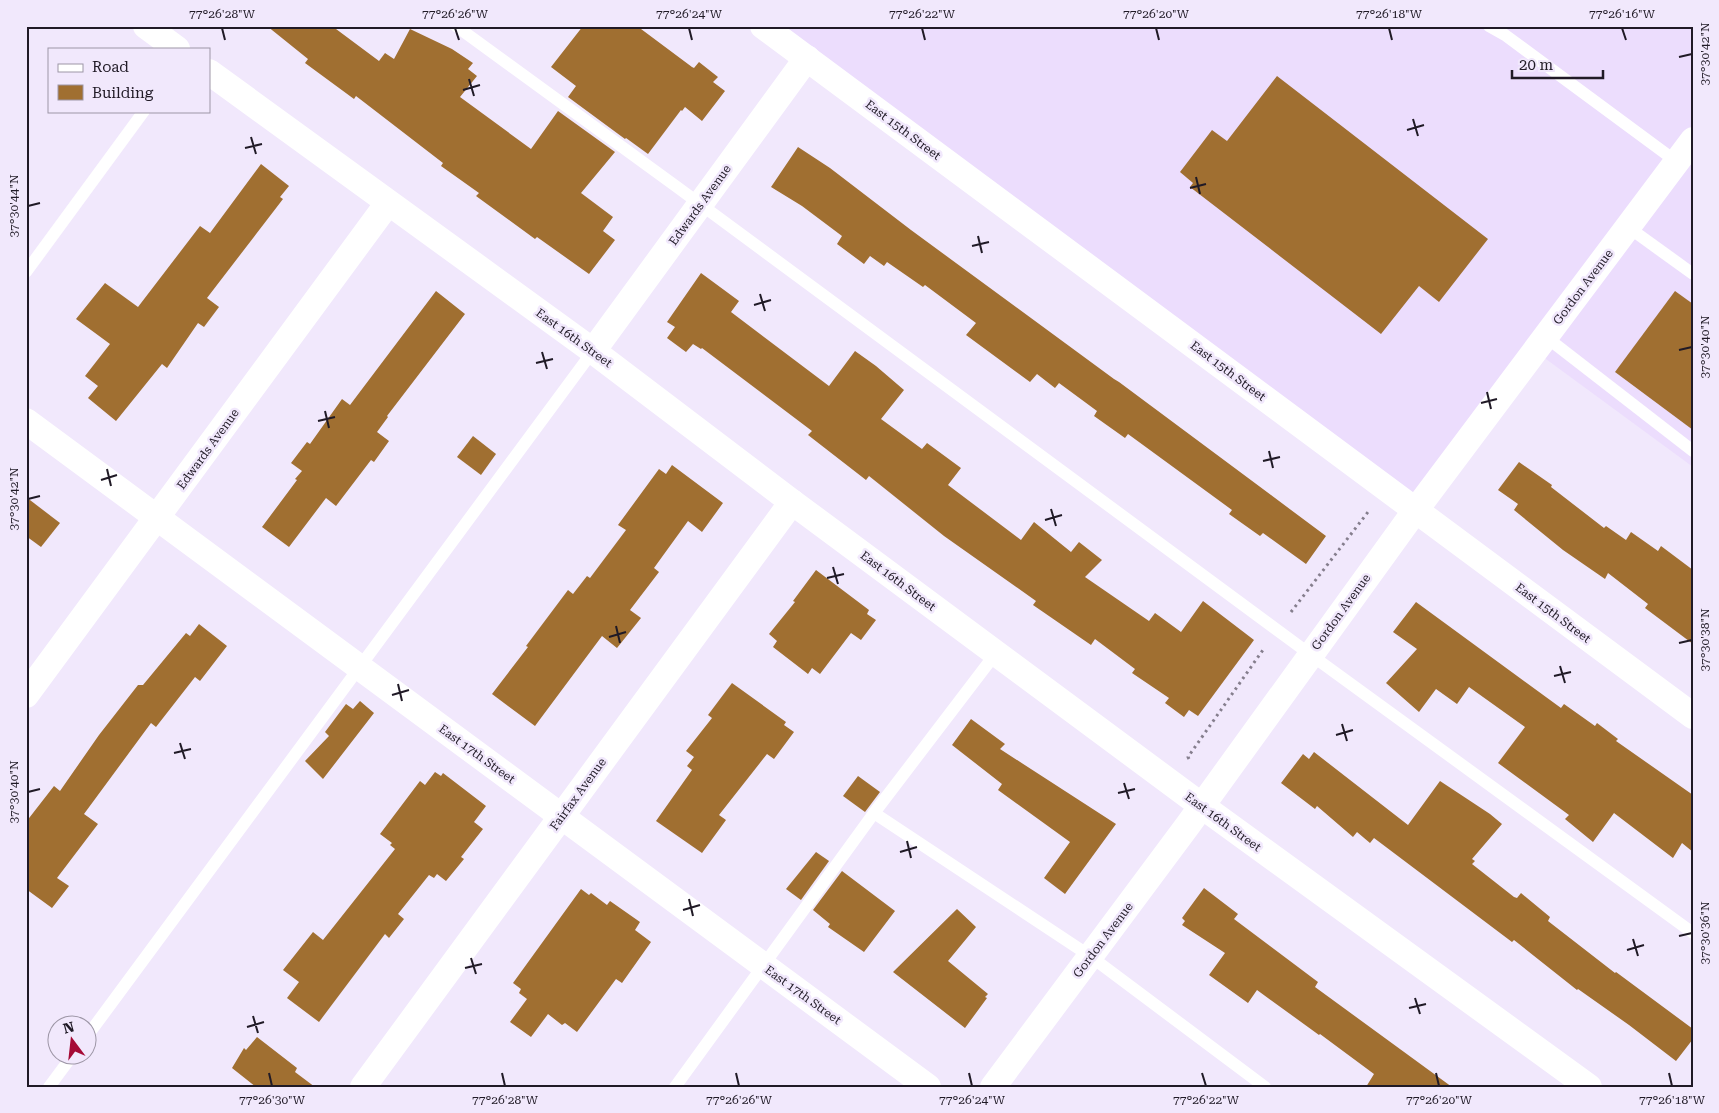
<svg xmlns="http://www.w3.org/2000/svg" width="1719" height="1113" viewBox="0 0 1719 1113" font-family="'Roboto Serif',serif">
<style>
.built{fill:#ecddfd}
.building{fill:#a06f31}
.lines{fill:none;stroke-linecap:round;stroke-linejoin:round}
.path{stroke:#857e8d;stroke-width:3;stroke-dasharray:2.5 4;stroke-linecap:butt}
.lane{stroke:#fff;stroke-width:12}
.street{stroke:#fff;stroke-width:26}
.ticks{fill:none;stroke:#201a26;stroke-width:2}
.labels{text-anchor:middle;stroke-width:5;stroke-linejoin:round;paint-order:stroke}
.street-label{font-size:12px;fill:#201a26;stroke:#f1e8fc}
.neatline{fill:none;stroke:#201a26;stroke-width:2}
.ticks-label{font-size:12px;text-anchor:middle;fill:#201a26}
</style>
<rect width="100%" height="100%" fill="#f1e8fc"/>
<polygon class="built" points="759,26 1693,26 1693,467 1535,351 1415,511"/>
<g class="building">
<polygon points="267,26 332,26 379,61 385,53 394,59 410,29 452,49 473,63 468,69 477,76 460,97 531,149 558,111 615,152 581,193 613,217 603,231 615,240 589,274 537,237 535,239 476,196 479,193 441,166 443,163 356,96 354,99 305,63 308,59"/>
<polygon points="583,26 637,26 692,67 694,68 699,62 718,77 713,82 725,91 702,121 685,107 682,111 681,110 648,154 626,138 625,139 568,97 576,86 551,67"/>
<polygon points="1277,76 1488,239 1439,302 1419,286 1381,334 1190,187 1193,183 1180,172 1212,130 1227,141"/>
<polygon points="798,147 830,168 911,230 1114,379 1119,382 1326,536 1306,564 1263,533 1260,536 1229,514 1232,510 1128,434 1125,438 1094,416 1097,411 1059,383 1055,388 1037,374 1030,382 966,335 976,323 925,285 923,287 887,262 884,266 870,256 864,264 837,244 842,236 802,206 771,187"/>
<polygon points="261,164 289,186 280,197 283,199 207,298 219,307 204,327 198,323 167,368 162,364 116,421 88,398 98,386 85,376 110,344 76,319 105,283 138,307 200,226 210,233"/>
<polygon points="701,273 739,301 731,312 829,386 855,351 876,366 904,390 881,419 922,449 927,443 961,468 948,485 1021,540 1034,522 1071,552 1079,542 1102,560 1085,577 1149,621 1155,613 1181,632 1203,601 1254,640 1198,716 1189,710 1184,717 1165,703 1169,698 1132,673 1135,669 1095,639 1091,645 1033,605 1036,601 944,536 869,476 866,480 808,435 812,431 702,348 701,349 693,344 686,352 667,338 675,327 667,322"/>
<polygon points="436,291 465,314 387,416 388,417 377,432 389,441 374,462 371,460 336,506 326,498 289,547 262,527 297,480 295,479 302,471 291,463 307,442 310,444 342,399 350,405"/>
<polygon points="1675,291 1693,304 1693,430 1615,372"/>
<polygon points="473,436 496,454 481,475 457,457"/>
<polygon points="1519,462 1552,485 1551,487 1604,528 1606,526 1626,540 1631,532 1658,551 1661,546 1693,570 1693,644 1645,608 1648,604 1608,573 1605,579 1563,550 1514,510 1518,504 1498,490"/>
<polygon points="672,465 723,503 702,532 688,521 654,568 659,572 630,610 641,618 617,648 602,636 535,726 492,694 528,647 526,646 568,590 573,594 587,576 590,578 626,530 618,525 659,469 666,474"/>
<polygon points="26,497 60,523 41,547 26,536"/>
<polygon points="816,570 869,610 867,614 876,620 861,640 851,633 820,674 812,668 808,674 773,647 777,641 769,634 795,602 793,601"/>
<polygon points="1416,602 1561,708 1564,704 1595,726 1597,723 1618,739 1616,741 1693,795 1693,852 1682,843 1673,858 1614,813 1593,842 1565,819 1569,815 1498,763 1525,727 1469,687 1457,704 1436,689 1419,712 1386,683 1417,649 1393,632"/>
<polygon points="199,624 227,646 200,681 195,677 156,727 151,723 84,814 98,824 57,878 69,886 52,908 26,889 26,822 54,786 60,791 99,735 138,685 143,685 186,633 190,636"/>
<polygon points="732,683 786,722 784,725 794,732 774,759 767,754 719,815 726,820 702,853 656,821 692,770 687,766 694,757 686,751 712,718 708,715"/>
<polygon points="360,701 374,713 323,779 305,761 329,736 325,732 346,704 353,709"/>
<polygon points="971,719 1005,744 1000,749 1116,824 1065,894 1044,878 1070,842 998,790 1002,784 952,745"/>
<polygon points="1314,752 1408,825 1440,781 1490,814 1502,824 1472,859 1475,861 1472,864 1514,897 1517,898 1521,893 1550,917 1548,921 1615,973 1616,972 1693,1029 1693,1039 1676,1061 1629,1025 1578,989 1577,990 1514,940 1512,942 1374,838 1370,843 1357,832 1353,837 1317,806 1315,809 1281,783 1303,754 1309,759"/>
<polygon points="435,772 441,776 443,773 486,806 474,822 483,829 461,857 464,859 446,881 437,874 434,878 429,875 398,914 404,919 389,938 385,934 319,1022 287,998 299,982 283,970 313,932 323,940 395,849 390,845 392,843 380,834 420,781 425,785"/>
<polygon points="858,776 880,792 865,812 843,796"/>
<polygon points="816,852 829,861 801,900 786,889"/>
<polygon points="842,871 895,911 864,952 828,927 830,924 813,910"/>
<polygon points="1204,888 1238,914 1234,919 1318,982 1315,987 1452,1087 1366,1087 1374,1074 1320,1034 1319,1035 1257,990 1248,1003 1209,975 1225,953 1182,925 1185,921 1182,918"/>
<polygon points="581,889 589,895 591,893 607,905 610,901 640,922 635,930 651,942 622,983 616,979 577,1032 565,1023 562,1025 548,1014 531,1037 510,1022 527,999 519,993 521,989 513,983"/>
<polygon points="957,909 976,927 948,961 988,994 985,997 987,998 965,1028 893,972"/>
<polygon points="257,1037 297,1068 295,1072 315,1087 256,1087 232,1068 244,1048 246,1050"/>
</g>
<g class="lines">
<g class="path">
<polyline points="1291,612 1368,512"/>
<polyline points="1189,759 1188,757 1265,647"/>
</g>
<g class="lane">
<polyline points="456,26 677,187 1311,655 1693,933"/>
<polyline points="1489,26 1505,35 1677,162"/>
<polyline points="1628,227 1693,274"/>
<polyline points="26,272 144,111"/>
<polyline points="1546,337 1693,451"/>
<polyline points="874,813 1090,956 1265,1087"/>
<polyline points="88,1035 593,351"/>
<polyline points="49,1087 72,1056"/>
<polyline points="675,1087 874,813 996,653"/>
</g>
<g class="street">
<polyline points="146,26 177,49"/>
<polyline points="763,26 1693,716"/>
<polyline points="209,72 593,351 792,502 1202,806 1589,1087"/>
<polyline points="593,351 807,58"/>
<polyline points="26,421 928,1087"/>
<polyline points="26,695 388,203"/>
<polyline points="363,1087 792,502"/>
<polyline points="993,1087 1188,825 1415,511 1693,140"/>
</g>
</g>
<path class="ticks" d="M222,28l3,12M455,28l4,12M689,28l3,12M922,28l3,12M1156,28l3,12M1389,28l3,12M1622,28l4,12M1679,57l13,-3M469,79l5,17M463,90l17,-5M1413,119l5,17M1407,130l17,-5M251,137l5,17M245,148l17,-4M1196,177l4,17M1190,188l16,-4M28,206l12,-3M978,236l4,17M972,246l17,-4M760,294l5,17M754,305l17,-5M1679,350l13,-3M542,352l5,17M536,363l17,-4M1487,392l4,17M1481,403l16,-4M325,411l4,17M318,421l17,-4M1269,451l4,17M1263,461l17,-4M107,469l4,17M101,480l16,-5M28,499l12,-3M1051,509l5,17M1045,520l17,-5M833,567l5,17M827,578l17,-4M616,626l4,17M609,637l17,-5M1679,643l13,-3M1560,666l5,17M1554,676l17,-4M398,684l4,17M392,695l17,-5M1342,724l5,17M1336,735l17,-5M180,743l5,16M174,753l17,-4M1124,783l5,16M28,792l12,-3M1118,793l17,-4M907,841l4,17M900,852l17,-5M689,899l4,17M683,910l17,-5M1679,936l13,-3M1633,939l5,17M1627,950l17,-5M471,958l5,16M465,968l17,-4M1415,998l5,16M1409,1008l17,-4M253,1016l5,17M247,1027l17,-5M269,1073l3,13M502,1073l3,13M736,1073l3,13M969,1073l3,13M1202,1073l4,13M1436,1073l3,13M1669,1073l3,13"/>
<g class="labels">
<g class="street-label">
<text transform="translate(903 130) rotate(37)" y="4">East 15th Street</text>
<text transform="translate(700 205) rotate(-54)" y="4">Edwards Avenue</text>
<text transform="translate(1583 287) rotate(-53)" y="4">Gordon Avenue</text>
<text transform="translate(574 338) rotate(36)" y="4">East 16th Street</text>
<text transform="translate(1228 371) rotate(37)" y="4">East 15th Street</text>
<text transform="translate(208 449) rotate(-54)" y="4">Edwards Avenue</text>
<text transform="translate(898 581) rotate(37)" y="4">East 16th Street</text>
<text transform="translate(1341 612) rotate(-54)" y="4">Gordon Avenue</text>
<text transform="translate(1553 613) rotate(37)" y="4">East 15th Street</text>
<text transform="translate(477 754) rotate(36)" y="4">East 17th Street</text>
<text transform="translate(578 794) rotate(-54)" y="4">Fairfax Avenue</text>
<text transform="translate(1223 822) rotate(36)" y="4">East 16th Street</text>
<text transform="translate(1103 940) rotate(-53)" y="4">Gordon Avenue</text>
<text transform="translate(803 995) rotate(36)" y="4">East 17th Street</text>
</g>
</g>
<rect width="1719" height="1113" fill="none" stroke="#f1e8fc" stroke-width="55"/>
<rect x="48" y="48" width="162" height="65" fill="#f1e8fc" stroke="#9d96a6"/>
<rect x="58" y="64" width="25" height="8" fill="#ffffff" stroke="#9d96a6"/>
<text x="92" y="72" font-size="15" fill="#201a26">Road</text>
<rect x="58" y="85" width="25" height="15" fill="#a06f31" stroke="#9d96a6"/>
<text x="92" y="98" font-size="15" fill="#201a26">Building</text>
<g transform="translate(72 1040) rotate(345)"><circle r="24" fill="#f1e8fc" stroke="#9d96a6"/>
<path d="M0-4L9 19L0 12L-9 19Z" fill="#a50a36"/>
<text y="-8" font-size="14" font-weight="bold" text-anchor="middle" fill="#201a26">N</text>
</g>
<path d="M1512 70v8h91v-8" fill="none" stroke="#201a26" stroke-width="2.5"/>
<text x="1519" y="70" font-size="15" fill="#201a26" stroke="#f1e8fc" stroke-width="4" paint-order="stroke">20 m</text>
<rect x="28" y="28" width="1664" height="1058" class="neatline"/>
<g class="ticks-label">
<text x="222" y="18">77°26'28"W</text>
<text x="455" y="18">77°26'26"W</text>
<text x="689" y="18">77°26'24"W</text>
<text x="922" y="18">77°26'22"W</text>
<text x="1156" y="18">77°26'20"W</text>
<text x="1389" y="18">77°26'18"W</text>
<text x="1622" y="18">77°26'16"W</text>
<text transform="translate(1705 54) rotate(-90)" y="4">37°30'42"N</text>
<text transform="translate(14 206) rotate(-90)" y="4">37°30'44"N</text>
<text transform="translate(1705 347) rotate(-90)" y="4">37°30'40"N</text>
<text transform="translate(14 499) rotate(-90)" y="4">37°30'42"N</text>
<text transform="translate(1705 640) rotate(-90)" y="4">37°30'38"N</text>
<text transform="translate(14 792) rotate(-90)" y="4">37°30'40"N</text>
<text transform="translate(1705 933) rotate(-90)" y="4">37°30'36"N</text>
<text x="272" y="1104">77°26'30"W</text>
<text x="505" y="1104">77°26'28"W</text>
<text x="739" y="1104">77°26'26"W</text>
<text x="972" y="1104">77°26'24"W</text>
<text x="1206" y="1104">77°26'22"W</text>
<text x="1439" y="1104">77°26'20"W</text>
<text x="1672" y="1104">77°26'18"W</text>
</g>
</svg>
